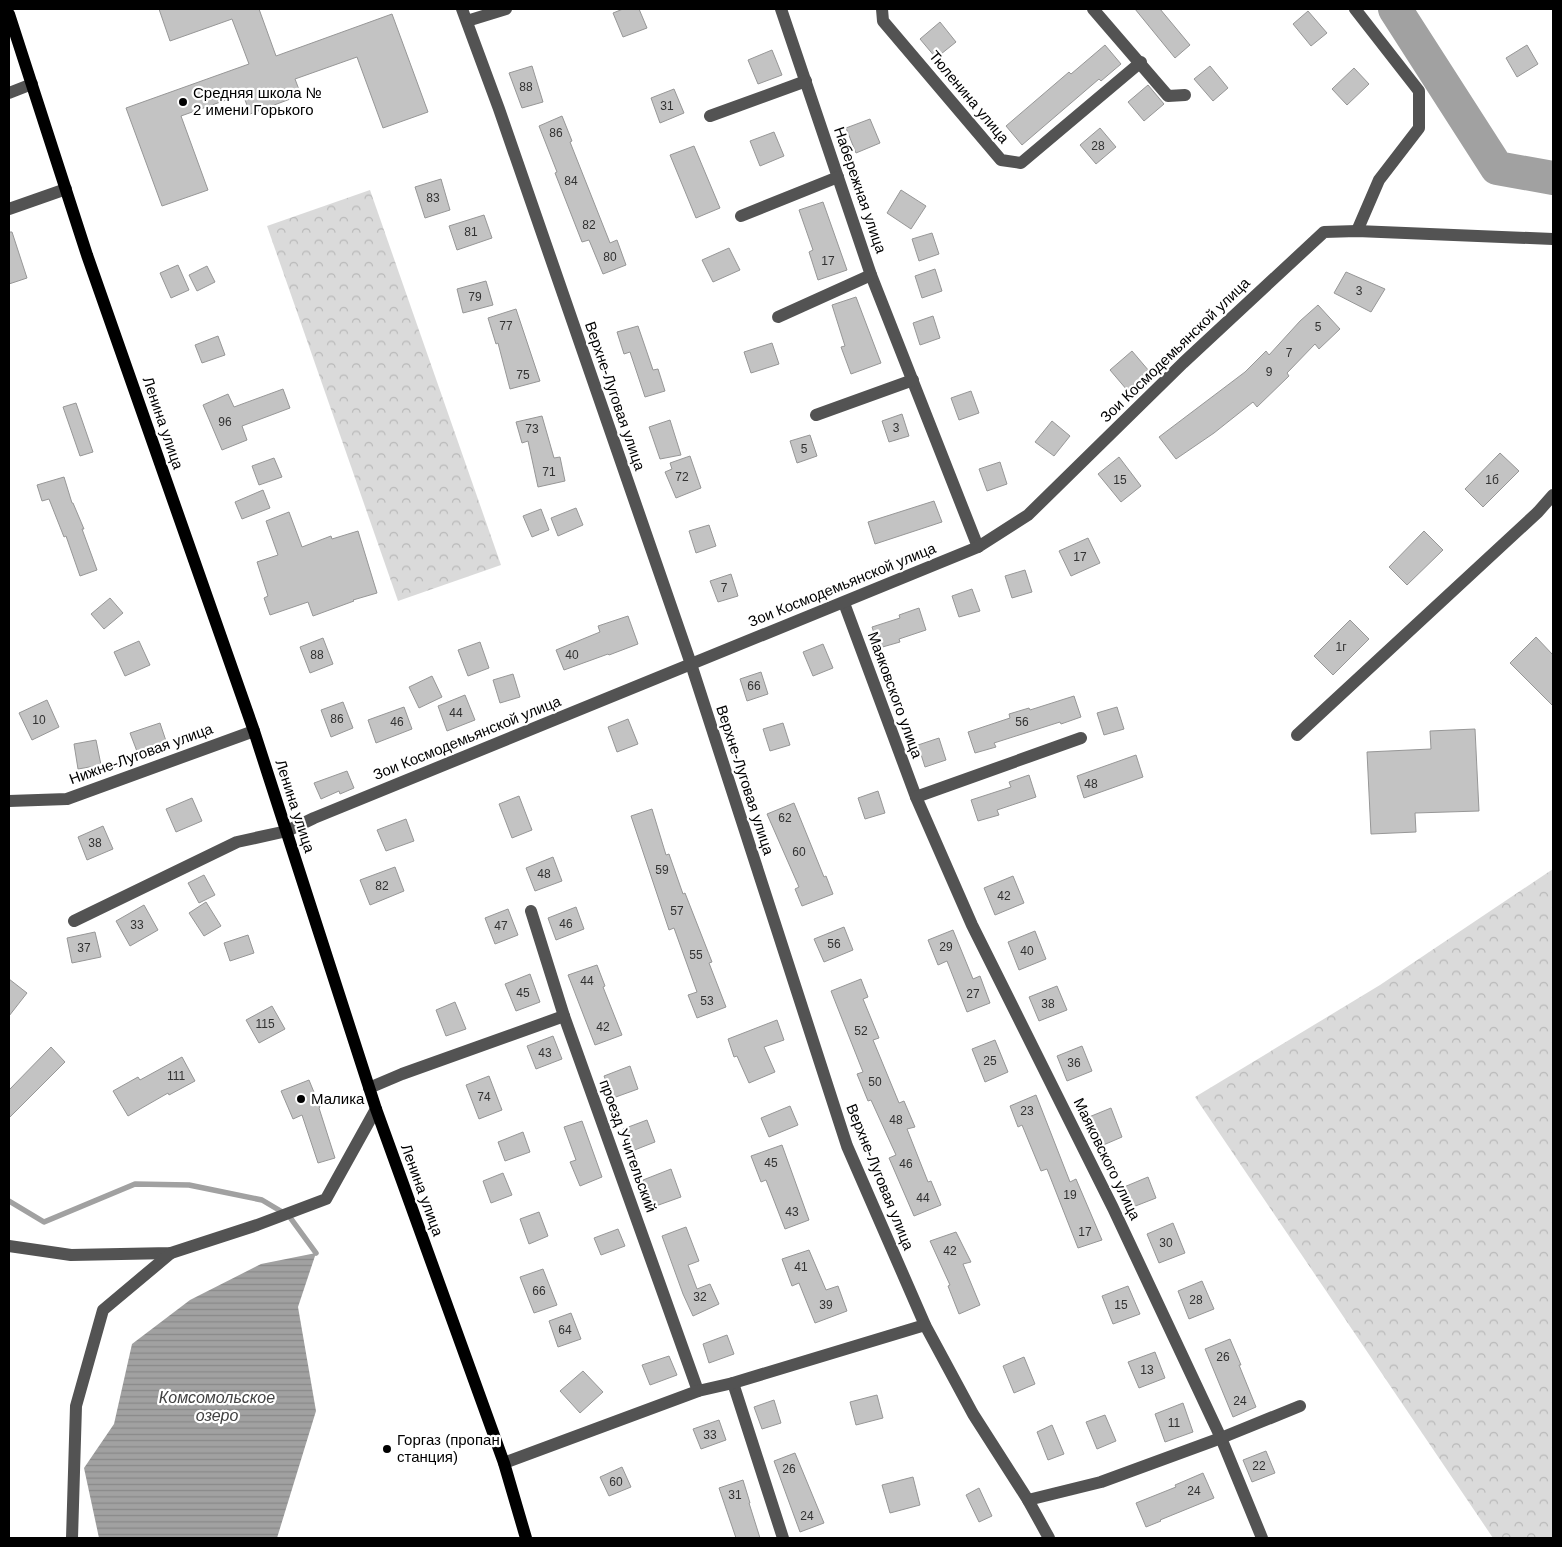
<svg xmlns="http://www.w3.org/2000/svg" width="1562" height="1547" viewBox="0 0 1562 1547" font-family="Helvetica,sans-serif">
<style>
.forest{fill:url(#forest-crowns)}
.water{fill:url(#water-rules)}
.lines{fill:none;stroke-linecap:round;stroke-linejoin:round}
.stream{stroke:#a1a1a1;stroke-width:5.5}
.river{stroke:#a1a1a1;stroke-width:34}
.building{fill:#c3c3c3;stroke:#979797}
.minor{stroke:#535353;stroke-width:12}
.major{stroke:#000;stroke-width:12}
.poi-dot{fill:#000;stroke:#fff;stroke-width:2}
.labels{text-anchor:middle;stroke-width:4.5;stroke-linejoin:round;paint-order:stroke}
.number-label{font-size:12px;fill:#313131}
.poi-label{font-size:15px;fill:#000;stroke:#fff;text-anchor:start}
.street-label{font-size:15px;fill:#000;stroke:#fff}
.water-label{font-size:16px;font-style:italic;fill:#424242;stroke:#fff}
</style>
<defs>
<pattern id="forest-crowns" width="20" height="18" patternUnits="userSpaceOnUse" patternTransform="scale(1.25)"><rect width="20" height="18" fill="#dadada"/><path d="M2 6a3 3 0 1 1 6 0M12 15a3 3 0 1 1 6 0" fill="none" stroke="#b9b9b9"/></pattern>
<pattern id="water-rules" width="6" height="5" patternUnits="userSpaceOnUse" patternTransform="scale(1.25)"><rect width="6" height="5" fill="#a1a1a1"/><path d="M0 2.5h6" fill="none" stroke="#898989"/></pattern>
</defs>
<rect width="100%" height="100%" fill="#fff"/>
<g class="forest">
<polygon points="370,190 501,565 398,601 267,226"/>
<polygon points="1553,869 1553,1538 1493,1538 1195,1097 1380,985"/>
</g>
<polygon class="water" points="316,1253 298,1307 316,1411 277,1538 99,1538 84,1468 114,1424 132,1344 190,1300 261,1264"/>
<g class="lines">
<polyline class="stream" points="9,1201 44,1222 135,1184 189,1185 262,1200 289,1216 316,1253"/>
<polyline class="river" points="1395,9 1497,168 1553,178"/>
</g>
<g class="building">
<polygon points="159,9 259,9 276,56 392,14 428,112 383,128 357,57 295,79 301,95 250,114 243,94 181,116 208,190 162,206 126,108 249,64 232,19 170,41"/>
<polygon points="623,9 639,9 647,28 623,37 613,13"/>
<polygon points="1135,9 1160,9 1190,45 1175,58"/>
<polygon points="1308,11 1327,33 1311,46 1293,24"/>
<polygon points="940,22 956,42 936,58 920,39"/>
<polygon points="1105,45 1121,64 1101,81 1099,79 1022,145 1006,126 1069,72 1071,74"/>
<polygon points="1527,45 1538,64 1517,77 1506,58"/>
<polygon points="772,50 782,75 758,84 748,60"/>
<polygon points="532,66 543,102 522,108 509,73"/>
<polygon points="1210,66 1228,88 1213,101 1194,79"/>
<polygon points="1354,68 1369,84 1347,105 1332,89"/>
<polygon points="1148,85 1164,104 1144,121 1128,102"/>
<polygon points="674,89 684,113 660,123 651,98"/>
<polygon points="562,116 572,141 570,142 610,243 617,240 626,265 603,274 589,240 582,242 555,173 557,172 539,126"/>
<polygon points="870,119 880,143 856,153 846,128"/>
<polygon points="1100,128 1116,147 1096,164 1080,145"/>
<polygon points="774,132 784,156 760,166 750,141"/>
<polygon points="694,146 720,208 696,218 670,155"/>
<polygon points="441,179 450,210 425,218 415,187"/>
<polygon points="901,190 926,206 911,229 887,213"/>
<polygon points="823,202 847,270 818,280 809,252 813,250 799,210"/>
<polygon points="484,215 492,238 457,250 449,226"/>
<polygon points="9,232 12,232 27,278 9,284"/>
<polygon points="932,233 939,254 919,261 912,239"/>
<polygon points="729,248 740,270 713,282 702,260"/>
<polygon points="178,265 189,290 171,298 160,273"/>
<polygon points="207,266 215,282 197,291 189,275"/>
<polygon points="935,269 942,291 922,298 915,276"/>
<polygon points="1346,272 1385,289 1371,312 1334,293"/>
<polygon points="486,281 493,305 463,313 457,289"/>
<polygon points="856,297 881,363 851,374 841,347 845,346 832,305"/>
<polygon points="1318,305 1340,329 1319,349 1315,344 1287,373 1289,376 1257,407 1253,402 1214,433 1176,459 1159,437 1245,372 1266,351 1269,355 1300,321"/>
<polygon points="516,309 540,381 510,389 498,343 496,344 488,318"/>
<polygon points="933,316 940,338 920,345 913,323"/>
<polygon points="638,326 653,370 658,369 665,391 645,397 630,352 624,354 617,332"/>
<polygon points="218,336 225,355 202,363 195,345"/>
<polygon points="772,343 779,364 751,373 744,352"/>
<polygon points="1132,351 1149,371 1127,390 1110,370"/>
<polygon points="283,389 290,408 242,426 247,440 222,450 203,405 228,394 234,407"/>
<polygon points="971,391 979,413 959,420 951,398"/>
<polygon points="76,403 93,452 80,456 63,407"/>
<polygon points="902,414 909,436 889,442 882,421"/>
<polygon points="542,416 554,458 560,457 565,481 538,487 528,441 522,443 516,422"/>
<polygon points="670,420 681,455 660,459 649,427"/>
<polygon points="1052,421 1070,436 1054,456 1035,442"/>
<polygon points="810,435 817,456 797,463 790,441"/>
<polygon points="1500,453 1519,471 1483,507 1465,489"/>
<polygon points="690,456 701,488 676,498 665,472 672,469 670,463"/>
<polygon points="1119,457 1141,486 1121,502 1098,474"/>
<polygon points="274,458 282,477 259,485 252,466"/>
<polygon points="1000,462 1007,484 987,491 979,469"/>
<polygon points="64,477 72,503 73,503 84,529 82,529 97,570 80,576 66,536 64,537 49,499 42,501 37,485"/>
<polygon points="263,490 270,508 242,519 235,502"/>
<polygon points="934,501 942,522 875,544 868,522"/>
<polygon points="576,508 583,525 558,536 551,518"/>
<polygon points="541,509 549,530 532,537 523,516"/>
<polygon points="289,512 302,547 331,536 332,539 358,531 377,593 353,600 354,601 313,616 308,602 270,615 264,598 268,596 257,562 278,555 266,521"/>
<polygon points="709,525 716,546 696,553 689,531"/>
<polygon points="1424,531 1443,550 1407,585 1389,567"/>
<polygon points="1088,538 1100,563 1071,576 1059,551"/>
<polygon points="1025,570 1032,592 1012,598 1005,576"/>
<polygon points="731,574 738,596 718,602 710,581"/>
<polygon points="972,589 980,611 959,617 952,596"/>
<polygon points="110,598 123,613 104,629 91,614"/>
<polygon points="919,608 926,630 899,639 900,642 879,648 872,627 900,618 899,615"/>
<polygon points="628,616 638,644 609,655 608,654 564,670 556,650 600,632 598,626"/>
<polygon points="1350,620 1369,639 1333,675 1314,656"/>
<polygon points="1536,637 1553,655 1553,706 1510,663"/>
<polygon points="323,638 333,664 310,673 300,647"/>
<polygon points="139,641 150,665 125,676 114,652"/>
<polygon points="480,642 489,668 468,676 458,650"/>
<polygon points="823,644 833,668 813,676 803,652"/>
<polygon points="761,672 768,694 747,701 740,679"/>
<polygon points="513,674 520,697 500,703 493,680"/>
<polygon points="432,676 442,697 419,708 409,687"/>
<polygon points="465,695 475,720 447,731 438,706"/>
<polygon points="1074,696 1081,717 1061,724 1060,722 994,743 996,747 975,753 968,732 1010,718 1009,714 1029,708 1030,710"/>
<polygon points="47,700 59,727 32,740 19,713"/>
<polygon points="343,702 353,728 331,737 321,710"/>
<polygon points="404,707 412,729 376,743 368,720"/>
<polygon points="1117,707 1124,729 1104,735 1097,713"/>
<polygon points="628,719 638,744 617,752 608,727"/>
<polygon points="160,723 167,744 138,754 130,733"/>
<polygon points="783,723 790,745 770,751 763,729"/>
<polygon points="1475,729 1479,811 1415,813 1416,832 1371,834 1367,752 1431,749 1430,731"/>
<polygon points="939,738 946,760 925,767 918,745"/>
<polygon points="96,740 101,765 78,769 74,744"/>
<polygon points="1136,755 1143,777 1084,798 1077,776"/>
<polygon points="347,771 354,788 340,794 339,791 321,799 314,783"/>
<polygon points="1029,775 1036,797 997,810 999,815 978,821 971,800 1011,787 1009,782"/>
<polygon points="878,791 885,813 865,819 858,798"/>
<polygon points="519,796 532,830 512,838 499,804"/>
<polygon points="192,798 202,821 176,832 166,809"/>
<polygon points="794,803 824,877 826,876 833,894 802,906 795,889 799,887 767,814"/>
<polygon points="652,809 666,855 669,854 683,894 685,893 712,962 709,963 726,1007 697,1018 688,995 697,992 674,928 669,930 631,816"/>
<polygon points="406,819 414,841 386,851 377,830"/>
<polygon points="103,826 113,849 87,860 78,837"/>
<polygon points="553,857 562,881 535,891 526,868"/>
<polygon points="395,867 404,891 370,905 360,880"/>
<polygon points="204,875 215,895 199,903 188,883"/>
<polygon points="1013,876 1024,903 995,915 984,888"/>
<polygon points="206,902 221,926 204,936 189,913"/>
<polygon points="144,905 158,930 130,946 116,921"/>
<polygon points="576,907 584,929 556,940 548,918"/>
<polygon points="508,909 518,935 495,944 485,918"/>
<polygon points="844,927 853,950 824,962 814,939"/>
<polygon points="953,930 973,979 980,976 990,1003 967,1012 947,961 938,965 928,940"/>
<polygon points="1035,931 1046,959 1019,970 1008,942"/>
<polygon points="95,932 101,957 72,963 67,938"/>
<polygon points="248,935 254,953 230,961 224,943"/>
<polygon points="597,965 605,986 603,987 622,1035 595,1045 568,975"/>
<polygon points="530,974 540,1002 516,1011 505,984"/>
<polygon points="9,979 27,993 9,1016"/>
<polygon points="861,979 868,997 863,999 879,1038 873,1040 899,1103 904,1101 915,1127 907,1129 928,1182 931,1181 941,1205 914,1216 889,1158 896,1155 871,1100 868,1101 857,1074 863,1072 831,991"/>
<polygon points="1057,986 1067,1010 1039,1021 1029,997"/>
<polygon points="455,1002 466,1029 446,1036 436,1010"/>
<polygon points="272,1006 285,1029 259,1043 246,1020"/>
<polygon points="777,1020 784,1040 764,1047 775,1072 749,1083 737,1056 734,1057 728,1039"/>
<polygon points="553,1036 562,1059 536,1069 527,1046"/>
<polygon points="995,1040 1008,1072 985,1082 972,1049"/>
<polygon points="1082,1046 1092,1071 1067,1081 1057,1056"/>
<polygon points="51,1047 65,1062 9,1118 9,1090"/>
<polygon points="182,1057 195,1081 169,1095 168,1093 128,1116 113,1091 138,1077 140,1080"/>
<polygon points="630,1066 638,1089 613,1098 604,1076"/>
<polygon points="489,1076 502,1110 479,1119 466,1085"/>
<polygon points="309,1080 320,1107 319,1108 335,1158 318,1163 302,1115 293,1119 281,1091"/>
<polygon points="1036,1095 1070,1182 1076,1179 1102,1240 1078,1248 1047,1169 1041,1171 1022,1125 1018,1127 1010,1106"/>
<polygon points="790,1106 798,1125 769,1137 761,1118"/>
<polygon points="1111,1108 1122,1137 1101,1146 1089,1117"/>
<polygon points="647,1120 655,1142 632,1151 623,1129"/>
<polygon points="582,1121 602,1177 580,1186 570,1162 576,1160 564,1127"/>
<polygon points="523,1132 530,1152 505,1161 498,1142"/>
<polygon points="782,1145 809,1220 785,1229 766,1180 761,1182 751,1156"/>
<polygon points="671,1169 681,1197 653,1207 643,1180"/>
<polygon points="503,1173 512,1195 491,1203 483,1181"/>
<polygon points="1148,1177 1156,1198 1133,1207 1124,1187"/>
<polygon points="539,1212 548,1236 529,1244 520,1219"/>
<polygon points="1173,1223 1185,1253 1159,1263 1147,1234"/>
<polygon points="686,1227 699,1261 688,1265 697,1289 710,1284 719,1304 693,1316 683,1294 662,1236"/>
<polygon points="618,1229 625,1246 601,1255 594,1238"/>
<polygon points="956,1232 971,1262 963,1264 980,1305 959,1314 948,1286 950,1285 930,1241"/>
<polygon points="809,1250 826,1290 838,1286 847,1311 815,1323 799,1283 792,1286 782,1259"/>
<polygon points="543,1269 557,1305 534,1313 520,1277"/>
<polygon points="1202,1281 1214,1309 1189,1319 1178,1291"/>
<polygon points="1128,1286 1140,1314 1113,1324 1102,1296"/>
<polygon points="571,1313 581,1339 558,1347 549,1321"/>
<polygon points="727,1335 734,1354 709,1363 703,1344"/>
<polygon points="1230,1339 1241,1365 1239,1365 1256,1407 1233,1417 1205,1349"/>
<polygon points="1155,1352 1165,1378 1139,1388 1128,1362"/>
<polygon points="669,1356 677,1375 650,1385 642,1365"/>
<polygon points="1024,1357 1035,1384 1014,1393 1003,1366"/>
<polygon points="583,1371 603,1392 580,1413 560,1391"/>
<polygon points="877,1395 883,1418 856,1425 850,1402"/>
<polygon points="774,1400 781,1423 762,1429 754,1407"/>
<polygon points="1183,1403 1193,1432 1165,1442 1155,1414"/>
<polygon points="1105,1415 1116,1441 1097,1449 1086,1422"/>
<polygon points="719,1420 726,1440 701,1449 693,1429"/>
<polygon points="1052,1425 1064,1454 1048,1460 1037,1432"/>
<polygon points="1266,1451 1275,1473 1252,1482 1243,1460"/>
<polygon points="795,1453 824,1523 800,1532 774,1461"/>
<polygon points="622,1467 631,1487 609,1496 600,1477"/>
<polygon points="1203,1473 1214,1498 1160,1520 1161,1521 1146,1527 1136,1503 1176,1487 1175,1485"/>
<polygon points="913,1477 920,1505 890,1513 882,1485"/>
<polygon points="743,1480 750,1503 749,1503 760,1538 736,1538 719,1488"/>
<polygon points="979,1488 992,1516 979,1522 966,1495"/>
</g>
<g class="lines">
<g class="minor">
<polyline points="462,9 499,109 691,664 847,1146 925,1325 973,1414 1028,1500 1049,1538"/>
<polyline points="781,9 871,275 978,547"/>
<polyline points="882,9 883,21 1001,160 1021,163 1141,62"/>
<polyline points="1093,9 1168,96 1185,95"/>
<polyline points="1355,9 1419,91 1419,128 1379,180 1357,231"/>
<polyline points="467,21 506,9"/>
<polyline points="9,93 32,84"/>
<polyline points="710,116 806,81"/>
<polyline points="9,209 66,189"/>
<polyline points="741,216 838,177"/>
<polyline points="778,317 871,275"/>
<polyline points="816,415 913,380"/>
<polyline points="844,603 916,797 972,925 1113,1208 1221,1438 1262,1538"/>
<polyline points="1297,735 1538,512 1553,495"/>
<polyline points="916,797 1081,738"/>
<polyline points="9,801 67,799 254,731"/>
<polyline points="531,911 564,1016 698,1391"/>
<polyline points="74,921 237,842 287,831 314,818 978,547 1028,515 1183,363 1324,232 1357,231 1553,239"/>
<polyline points="369,1088 402,1074 564,1016"/>
<polyline points="9,1246 71,1255 171,1253 257,1225 326,1199 376,1109"/>
<polyline points="733,1383 783,1538"/>
<polyline points="504,1463 698,1391 733,1383 925,1325"/>
<polyline points="1028,1500 1101,1482 1221,1438 1300,1406"/>
<polyline points="72,1538 76,1406 103,1310 171,1253"/>
</g>
<polyline class="major" points="9,14 87,255 254,731 376,1109 504,1463 526,1538"/>
</g>
<g class="poi-dot">
<circle cx="183" cy="102" r="5"/>
<circle cx="301" cy="1099" r="5"/>
<circle cx="387" cy="1449" r="5"/>
</g>
<g class="labels">
<g class="number-label">
<text x="526" y="91">88</text>
<text x="667" y="110">31</text>
<text x="556" y="137">86</text>
<text x="1098" y="150">28</text>
<text x="571" y="185">84</text>
<text x="433" y="202">83</text>
<text x="589" y="229">82</text>
<text x="471" y="236">81</text>
<text x="610" y="261">80</text>
<text x="828" y="265">17</text>
<text x="1359" y="295">3</text>
<text x="475" y="301">79</text>
<text x="506" y="330">77</text>
<text x="1318" y="331">5</text>
<text x="1289" y="357">7</text>
<text x="1269" y="376">9</text>
<text x="523" y="379">75</text>
<text x="225" y="426">96</text>
<text x="896" y="432">3</text>
<text x="532" y="433">73</text>
<text x="804" y="453">5</text>
<text x="549" y="476">71</text>
<text x="682" y="481">72</text>
<text x="1120" y="484">15</text>
<text x="1492" y="484">1б</text>
<text x="1080" y="561">17</text>
<text x="724" y="592">7</text>
<text x="1341" y="651">1г</text>
<text x="317" y="659">88</text>
<text x="572" y="659">40</text>
<text x="754" y="690">66</text>
<text x="456" y="717">44</text>
<text x="337" y="723">86</text>
<text x="39" y="724">10</text>
<text x="397" y="726">46</text>
<text x="1022" y="726">56</text>
<text x="1091" y="788">48</text>
<text x="785" y="822">62</text>
<text x="95" y="847">38</text>
<text x="799" y="856">60</text>
<text x="662" y="874">59</text>
<text x="544" y="878">48</text>
<text x="382" y="890">82</text>
<text x="1004" y="900">42</text>
<text x="677" y="915">57</text>
<text x="566" y="928">46</text>
<text x="137" y="929">33</text>
<text x="501" y="930">47</text>
<text x="834" y="948">56</text>
<text x="946" y="951">29</text>
<text x="84" y="952">37</text>
<text x="1027" y="955">40</text>
<text x="696" y="959">55</text>
<text x="587" y="985">44</text>
<text x="523" y="997">45</text>
<text x="973" y="998">27</text>
<text x="707" y="1005">53</text>
<text x="1048" y="1008">38</text>
<text x="265" y="1028">115</text>
<text x="603" y="1031">42</text>
<text x="861" y="1035">52</text>
<text x="545" y="1057">43</text>
<text x="990" y="1065">25</text>
<text x="1074" y="1067">36</text>
<text x="176" y="1080">111</text>
<text x="875" y="1086">50</text>
<text x="484" y="1101">74</text>
<text x="1027" y="1115">23</text>
<text x="896" y="1124">48</text>
<text x="771" y="1167">45</text>
<text x="906" y="1168">46</text>
<text x="1070" y="1199">19</text>
<text x="923" y="1202">44</text>
<text x="792" y="1216">43</text>
<text x="1085" y="1236">17</text>
<text x="1166" y="1247">30</text>
<text x="950" y="1255">42</text>
<text x="801" y="1271">41</text>
<text x="539" y="1295">66</text>
<text x="700" y="1301">32</text>
<text x="1196" y="1304">28</text>
<text x="826" y="1309">39</text>
<text x="1121" y="1309">15</text>
<text x="565" y="1334">64</text>
<text x="1223" y="1361">26</text>
<text x="1147" y="1374">13</text>
<text x="1240" y="1405">24</text>
<text x="1174" y="1427">11</text>
<text x="710" y="1439">33</text>
<text x="1259" y="1470">22</text>
<text x="789" y="1473">26</text>
<text x="616" y="1486">60</text>
<text x="1194" y="1495">24</text>
<text x="735" y="1499">31</text>
<text x="807" y="1520">24</text>
</g>
<g class="poi-label">
<text x="193" y="98">Средняя школа №<tspan x="193" dy="17">2 имени Горького</tspan></text>
<text x="311" y="1104">Малика</text>
<text x="397" y="1445">Горгаз (пропан<tspan x="397" dy="17">станция)</tspan></text>
</g>
<g class="street-label">
<text transform="translate(969 97) rotate(50)" y="5">Тюленина улица</text>
<text transform="translate(860 190) rotate(71)" y="5">Набережная улица</text>
<text transform="translate(1175 350) rotate(-44)" y="5">Зои Космодемьянской улица</text>
<text transform="translate(615 396) rotate(71)" y="5">Верхне-Луговая улица</text>
<text transform="translate(163 423) rotate(71)" y="5">Ленина улица</text>
<text transform="translate(842 585) rotate(-22)" y="5">Зои Космодемьянской улица</text>
<text transform="translate(895 695) rotate(70)" y="5">Маяковского улица</text>
<text transform="translate(467 738) rotate(-22)" y="5">Зои Космодемьянской улица</text>
<text transform="translate(141 754) rotate(-20)" y="5">Нижне-Луговая улица</text>
<text transform="translate(745 780) rotate(72)" y="5">Верхне-Луговая улица</text>
<text transform="translate(295 806) rotate(72)" y="5">Ленина улица</text>
<text transform="translate(628 1146) rotate(70)" y="5">проезд Учительский</text>
<text transform="translate(1107 1159) rotate(64)" y="5">Маяковского улица</text>
<text transform="translate(880 1177) rotate(68)" y="5">Верхне-Луговая улица</text>
<text transform="translate(422 1190) rotate(70)" y="5">Ленина улица</text>
</g>
<g class="water-label">
<text x="217" y="1403">Комсомольское<tspan x="217" dy="18">озеро</tspan></text>
</g>
</g>
<rect width="1562" height="1547" fill="none" stroke="#000000" stroke-width="20"/>
</svg>
